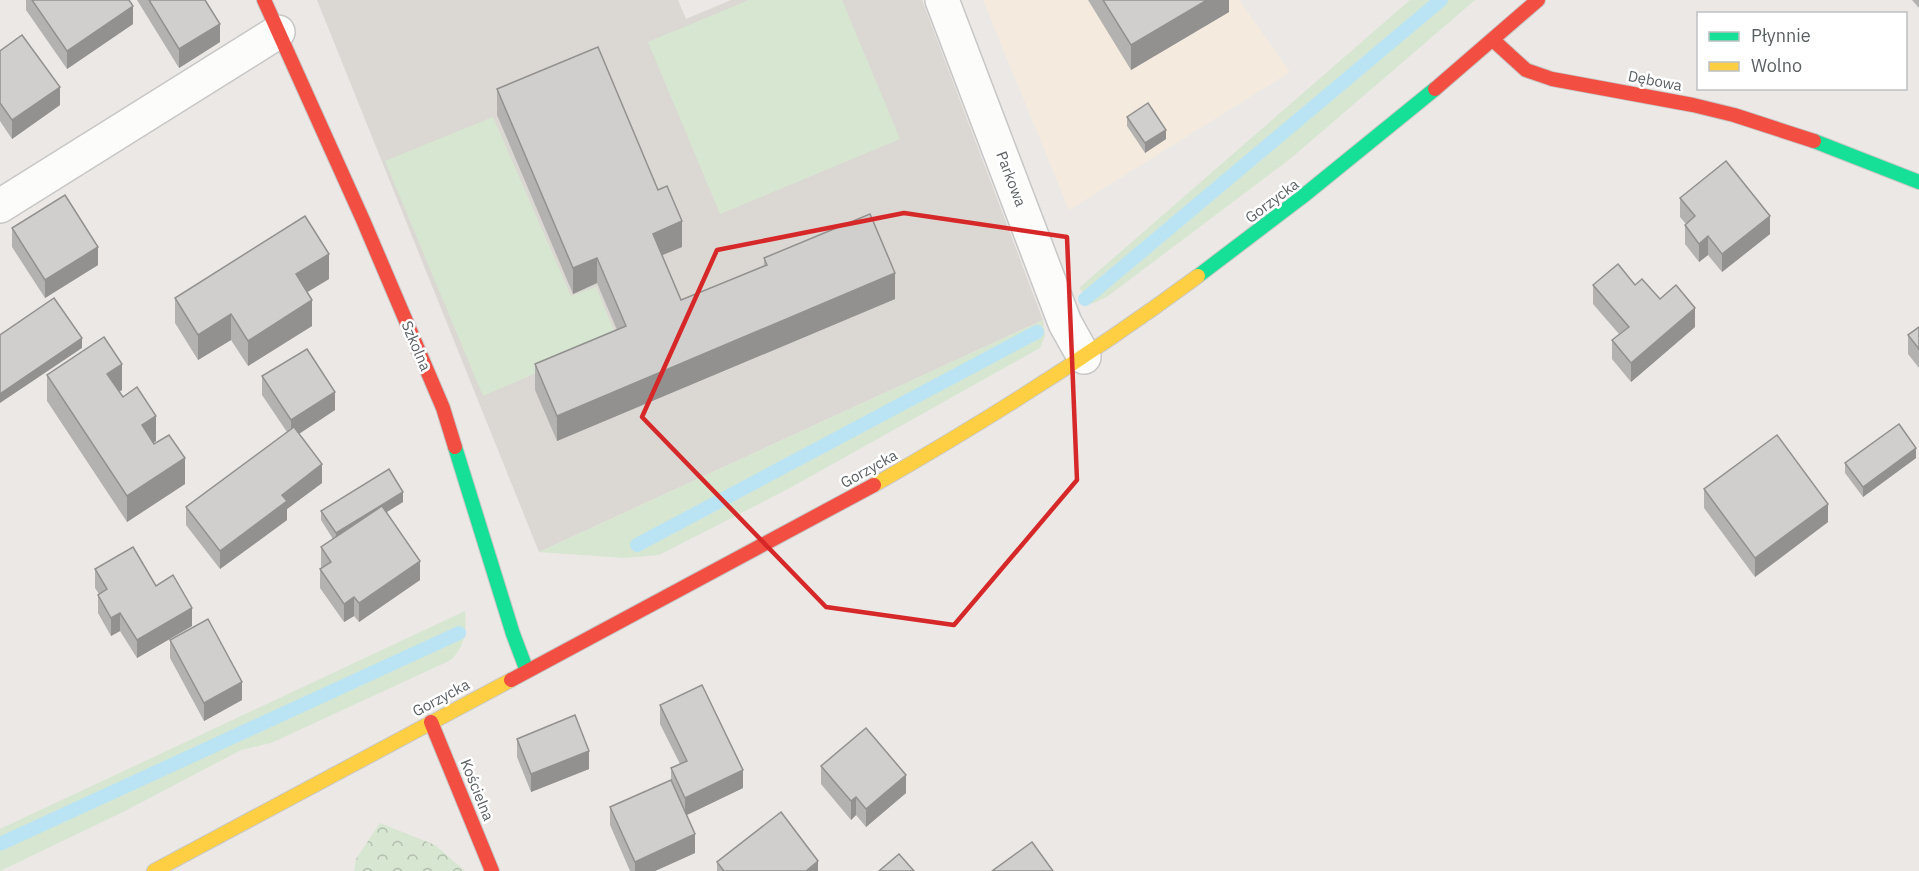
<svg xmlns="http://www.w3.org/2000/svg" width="1919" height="871" viewBox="0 0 1919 871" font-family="'IBM Plex Sans',sans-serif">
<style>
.commercial{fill:#f4ebde}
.education{fill:#dbd8d3}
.green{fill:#d7e6d1}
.forest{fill:url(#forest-crowns)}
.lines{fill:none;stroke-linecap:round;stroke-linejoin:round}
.stream{stroke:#bae4f4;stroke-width:14}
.street-casing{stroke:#c7c7c7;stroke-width:36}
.fast-casing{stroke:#c7c7c7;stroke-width:16}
.slow-casing{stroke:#c7c7c7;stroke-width:16}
.jam-casing{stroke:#c7c7c7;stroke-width:16}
.street{stroke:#fcfcfb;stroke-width:33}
.fast{stroke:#16e098;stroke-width:14}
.slow{stroke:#ffcf43;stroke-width:14}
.jam{stroke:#f24e42;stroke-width:14}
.wall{fill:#b4b2b1}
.shaded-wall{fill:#929190}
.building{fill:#d1cfce;stroke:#929190;stroke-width:1.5}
.marked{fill:none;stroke:#d62828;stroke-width:4.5;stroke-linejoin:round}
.labels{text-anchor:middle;stroke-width:5;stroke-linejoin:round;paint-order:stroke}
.street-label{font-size:15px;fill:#5b6063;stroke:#fff}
</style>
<defs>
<pattern id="forest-crowns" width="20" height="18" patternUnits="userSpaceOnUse" patternTransform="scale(1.5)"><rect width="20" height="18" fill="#d7e6d1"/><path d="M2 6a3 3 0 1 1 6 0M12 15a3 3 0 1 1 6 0" fill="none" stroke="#b1bead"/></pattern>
</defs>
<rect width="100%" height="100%" fill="#ebe8e5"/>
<polygon class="commercial" points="983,0 1239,0 1290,72 1069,210"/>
<polygon class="education" points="317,0 678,0 686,19 731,0 922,0 1043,320 539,552"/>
<g class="green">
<polygon points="749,0 842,0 900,139 720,214 648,42"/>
<polygon points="1410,0 1475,0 1290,159 1108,296 1092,304 1079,288"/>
<polygon points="493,117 571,296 596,287 617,338 483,396 385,161"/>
<polygon points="1043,320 1045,336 1040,348 788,489 659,555 624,558 539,552"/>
<path d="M465,611c2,20 0,35 -14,49l-180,83 -30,7 -118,62 -123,59v-42z"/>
</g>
<polygon class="forest" points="380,823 435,845 465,871 354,871 356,859"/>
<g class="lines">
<g class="stream">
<polyline points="1085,299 1441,0"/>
<polyline points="637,545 1037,332"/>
<polyline points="0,844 459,633"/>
</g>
<g class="street-casing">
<g id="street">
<polyline points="942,0 1065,323 1084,357"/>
<polyline points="0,206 278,32"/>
</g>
</g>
<g class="fast-casing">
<g id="fast">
<polyline points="1814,141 1919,182"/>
<polyline points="1198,276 1302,197 1435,89"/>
<polyline points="455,447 513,634 527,671"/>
</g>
</g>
<g class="slow-casing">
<g id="slow">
<path d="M874,485c112,-64 220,-132 324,-209"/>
<polyline points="154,871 511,680"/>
</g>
</g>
<g class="jam-casing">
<g id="jam">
<polyline points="264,0 363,220 443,408 455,447"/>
<polyline points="1493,40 1526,70 1552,79 1693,105 1734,115 1814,141"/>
<polyline points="1435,89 1538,0"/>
<polyline points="511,680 874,485"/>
<polyline points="431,722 492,871"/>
</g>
</g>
<use href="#street" class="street"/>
<use href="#fast" class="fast"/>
<use href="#slow" class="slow"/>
<use href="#jam" class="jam"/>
</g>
<g class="wall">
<polygon points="26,0 129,0 133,24 67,69 26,10"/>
<polygon points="137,0 205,0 220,42 179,68"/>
<polygon points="1088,0 1229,0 1229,12 1131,70"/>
<polygon points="1912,0 1919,0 1919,8"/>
<polygon points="0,51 60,105 12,139 0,121"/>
<polygon points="497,89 682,247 662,255 681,300 764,265 764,258 895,299 557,441 535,390 535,364 617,330 597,283 573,294 497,115"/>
<polygon points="1127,117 1166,139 1145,153 1127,126"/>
<polygon points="1680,198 1770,234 1722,272 1708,255 1699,262 1685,244 1685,225 1686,224 1680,217"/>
<polygon points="12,228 98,265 45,298 12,247"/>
<polygon points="329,279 307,292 312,326 248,366 231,340 198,360 175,323 175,298"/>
<polygon points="1593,285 1635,285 1660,299 1695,327 1631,382 1612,359 1612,340 1619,334 1593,304"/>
<polygon points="1919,327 1919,368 1908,354 1908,335"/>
<polygon points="47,375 122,390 119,392 156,441 153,443 185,484 127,522 47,401"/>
<polygon points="262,376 335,410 299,434 322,483 287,509 287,520 220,569 186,525 186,507 287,432 262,395"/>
<polygon points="1916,458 1863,497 1845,473 1845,463"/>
<polygon points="1704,489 1828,522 1755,577 1704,508"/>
<polygon points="403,502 387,512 420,580 359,622 354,616 344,622 320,588 320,569 322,568 321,566 321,547 333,539 321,520 321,511"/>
<polygon points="95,569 156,586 192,626 137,658 120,631 111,636 98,613 98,595 99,594 95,588"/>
<polygon points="170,640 242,700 204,721 170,658"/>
<polygon points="660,705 743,788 686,815 695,853 655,871 630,871 610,825 610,807 671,781 671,768 680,764 660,724"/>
<polygon points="517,739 589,769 531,792 517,757"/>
<polygon points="821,766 906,793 866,827 856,815 851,820 821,784"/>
<polygon points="717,862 818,871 717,871"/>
</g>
<g class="shaded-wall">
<polygon points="1207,0 1229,0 1229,12 1131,70 1131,45"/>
<polygon points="133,6 133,24 67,69 67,51"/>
<polygon points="220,24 220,42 179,68 179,49"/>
<polygon points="60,87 60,105 12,139 12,120"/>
<polygon points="1166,130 1166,139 1145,153 1145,143"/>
<polygon points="1770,216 1770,234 1722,272 1722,254"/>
<polygon points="682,221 682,247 653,259 653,234"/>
<polygon points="1708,236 1708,255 1699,262 1699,244"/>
<polygon points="98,247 98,265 45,298 45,280"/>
<polygon points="329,254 329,279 296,299 296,274"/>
<polygon points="597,258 597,283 573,294 573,268"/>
<polygon points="895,273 895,299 557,441 557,416"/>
<polygon points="312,300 312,326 248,366 248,341"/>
<polygon points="1695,308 1695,327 1631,382 1631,363"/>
<polygon points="231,314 231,340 198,360 198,335"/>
<polygon points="82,338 82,348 0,403 0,394"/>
<polygon points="122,364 122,390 107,399 107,374"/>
<polygon points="335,392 335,410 291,439 291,420"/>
<polygon points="156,416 156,441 142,451 142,425"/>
<polygon points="1916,448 1916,458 1863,497 1863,487"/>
<polygon points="185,458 185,484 127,522 127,496"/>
<polygon points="322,464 322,483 287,509 287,520 220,569 220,551 282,495"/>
<polygon points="403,492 403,502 336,543 336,533"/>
<polygon points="1828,504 1828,522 1755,577 1755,558"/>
<polygon points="420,561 420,580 359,622 359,603"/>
<polygon points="354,597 354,616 344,622 344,604"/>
<polygon points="192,608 192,626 137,658 137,640"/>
<polygon points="120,613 120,631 111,636 111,618"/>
<polygon points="242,682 242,700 204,721 204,703"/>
<polygon points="589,751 589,769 531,792 531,774"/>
<polygon points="743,770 743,788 685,816 685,798"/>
<polygon points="906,775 906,793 866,827 866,809"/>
<polygon points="856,797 856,815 851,820 851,801"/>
<polygon points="695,834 695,853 655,871 635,871 635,862"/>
<polygon points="818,861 818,871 806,871"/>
</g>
<g class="building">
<polygon points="32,0 129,0 133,6 67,51"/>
<polygon points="149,0 205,0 220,24 179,49"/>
<polygon points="1103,0 1207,0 1131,45"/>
<polygon points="22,35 60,87 12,120 0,103 0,51"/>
<polygon points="598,47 658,190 667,186 682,221 653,234 681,300 767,265 764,258 870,214 895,273 557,416 535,364 626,326 597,258 573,268 497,89"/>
<polygon points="1148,103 1166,130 1145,143 1127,117"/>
<polygon points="1726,161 1770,216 1722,254 1708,236 1699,244 1685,225 1695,216 1680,198"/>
<polygon points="65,195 98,247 45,280 12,228"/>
<polygon points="305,216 329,254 296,274 312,300 248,341 231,314 198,335 175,298"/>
<polygon points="1618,264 1635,285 1642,279 1660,299 1676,285 1695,308 1631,363 1612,340 1629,327 1593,285"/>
<polygon points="54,298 82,338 0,394 0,335"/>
<polygon points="1919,327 1919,349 1908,335"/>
<polygon points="104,337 122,364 107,374 123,397 137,387 156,416 142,425 154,444 169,435 185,458 127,496 47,375"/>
<polygon points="307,349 335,392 291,420 262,376"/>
<polygon points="1899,424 1916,448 1863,487 1845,463"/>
<polygon points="294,427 322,464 282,495 287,501 220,551 186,507"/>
<polygon points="1777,435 1828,504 1755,558 1704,489"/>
<polygon points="389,469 403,492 336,533 321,511"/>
<polygon points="382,506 420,561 359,603 354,597 344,604 320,569 331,562 321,547"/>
<polygon points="133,547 156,586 173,575 192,608 137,640 120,613 111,618 98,595 107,589 95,569"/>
<polygon points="208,619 242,682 204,703 170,640"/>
<polygon points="702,685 743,770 685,798 671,768 687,761 660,705"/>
<polygon points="575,715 589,751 531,774 517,739"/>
<polygon points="866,728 906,775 866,809 856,797 851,801 821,766"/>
<polygon points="671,780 695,834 635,862 610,807"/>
<polygon points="781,812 818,861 806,871 724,871 717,862"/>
<polygon points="1032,842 1053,871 992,871"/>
<polygon points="899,854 914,871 879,871"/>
</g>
<path class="marked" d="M904,213l163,24 10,243 -123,145 -128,-18 -184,-190 75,-167z"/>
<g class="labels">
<g class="street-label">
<text transform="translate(1655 81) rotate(11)" y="5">Dębowa</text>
<text transform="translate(1011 179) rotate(69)" y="5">Parkowa</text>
<text transform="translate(1272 201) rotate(-37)" y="5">Gorzycka</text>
<text transform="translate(416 346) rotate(67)" y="5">Szkolna</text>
<text transform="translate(869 469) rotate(-29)" y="5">Gorzycka</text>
<text transform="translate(441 698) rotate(-28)" y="5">Gorzycka</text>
<text transform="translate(477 790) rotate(68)" y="5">Kościelna</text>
</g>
</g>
<rect x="1697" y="12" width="210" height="78" fill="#ffffff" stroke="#bdbfc1" stroke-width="1.5"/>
<rect x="1709" y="32" width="30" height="9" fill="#16e098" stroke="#bdbfc1" stroke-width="1.5"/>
<text x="1751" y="42" font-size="18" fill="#5b6063">Płynnie</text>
<rect x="1709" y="62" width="30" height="9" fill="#ffcf43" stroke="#bdbfc1" stroke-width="1.5"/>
<text x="1751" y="72" font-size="18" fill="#5b6063">Wolno</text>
</svg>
